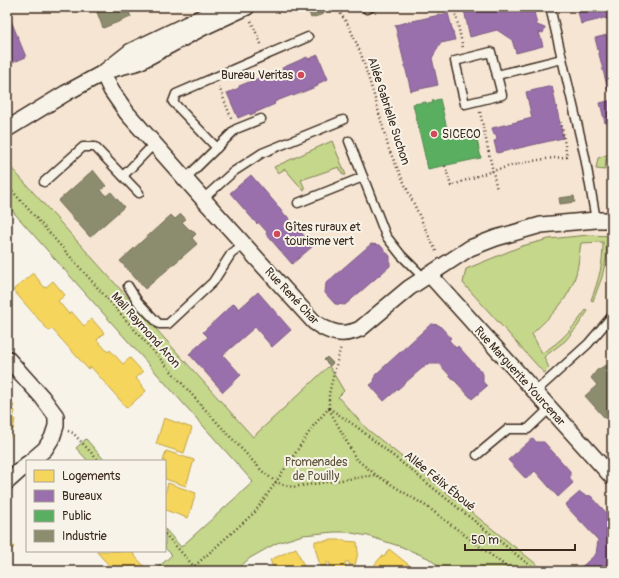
<svg xmlns="http://www.w3.org/2000/svg" width="619" height="578" viewBox="0 0 619 578" font-family="Pangolin,sans-serif">
<style>
.built{fill:#f6e5d3}
.green{fill:#c5d78b;stroke:#808054}
.homes{fill:#f6d55c;stroke:#bea249}
.offices{fill:#9970ab;stroke:#7d5b81}
.public{fill:#5aae61;stroke:#51864d}
.industry{fill:#8c8c6e;stroke:#746f56}
.lines{fill:none;stroke-linecap:round;stroke-linejoin:round}
.lane-casing{stroke:#3b2a1e;stroke-width:11}
.street-casing{stroke:#3b2a1e;stroke-width:18}
.path{stroke:#3b2a1e;stroke-width:2.5;stroke-dasharray:1 3;stroke-linecap:butt}
.lane{stroke:#f7f3e8;stroke-width:8}
.street{stroke:#f7f3e8;stroke-width:15}
.poi-dot{fill:#d1495b;stroke:#f7f3e8;stroke-width:1.5}
.labels{text-anchor:middle;stroke-width:4;stroke-linejoin:round;paint-order:stroke}
.poi-label{font-size:12px;fill:#3b2a1e;stroke:#f7f3e8;text-anchor:start}
.street-label{font-size:12px;fill:#3b2a1e;stroke:#f7f3e8}
.park-label{font-size:12px;fill:#5e5539;stroke:#f7f3e8}
</style>
<rect width="100%" height="100%" fill="#f7f3e8"/>
<filter id="ink" filterUnits="userSpaceOnUse"><feTurbulence type="fractalNoise" baseFrequency=".025" numOctaves="2"/><feDisplacementMap in="SourceGraphic" scale="8" xChannelSelector="R" yChannelSelector="G"/><feConvolveMatrix kernelMatrix="1 2 1 2 8 2 1 2 1" color-interpolation-filters="sRGB"/></filter>
<g filter="url(#ink)">
<polygon class="built" points="7,7 612,7 612,571 545,571 367,429 338,396 254,437 7,163"/>
<g class="green">
<polygon points="332,141 346,175 343,175 339,167 301,180 305,189 304,191 285,169 278,173 274,167"/>
<polygon points="612,153 612,159 606,159 605,170 596,169 598,158"/>
<polygon points="7,163 253,437 329,366 344,391 338,397 367,429 545,571 445,571 428,558 402,547 368,536 346,532 334,532 303,535 277,543 266,549 250,558 235,571 154,571 172,555 165,548 165,529 181,547 253,482 7,205"/>
<path d="M588,235l24,1v5h-5l-1,18 -4,18 -9,24 -2,-1c8,-21 12,-35 12,-58l-22,1c-2,10 -2,21 -5,31 -7,27 -25,41 -44,60l10,19c19,-11 31,-25 44,-43l2,1 -11,16 -12,14 -21,16 5,11 -5,5 -81,-90 3,-14 56,-23 27,-7z"/>
<polygon points="86,439 105,461 88,461 76,448"/>
</g>
<g class="homes">
<polygon points="33,273 45,288 53,281 65,295 58,301 69,314 71,311 84,326 92,319 104,333 97,340 108,352 110,350 123,364 130,358 143,372 136,378 146,391 127,408 91,367 88,369 52,329 49,331 13,290"/>
<polygon points="7,398 14,406 12,408 15,411 13,418 15,419 13,430 11,430 10,437 7,439"/>
<polygon points="164,418 192,428 184,453 156,444"/>
<polygon points="166,451 194,460 186,486 165,479 165,461 163,461"/>
<polygon points="168,483 196,493 188,518 165,510 165,494"/>
<polygon points="7,539 14,547 7,554"/>
<polygon points="327,540 345,540 344,541 357,542 358,553 355,565 349,565 349,562 345,562 346,571 330,571 330,563 326,563 326,566 320,566 315,547 315,541 327,541"/>
<polygon points="296,548 306,571 296,571 295,570 292,571 275,571 270,560"/>
<polygon points="389,549 409,565 405,571 382,571 376,567 375,564 382,556 384,557"/>
<polygon points="96,551 136,551 133,554 144,566 139,571 114,571"/>
</g>
<g class="offices">
<polygon points="474,7 533,7 537,25 545,28 543,33 539,32 543,46 516,53 512,40 497,30 470,37 464,10"/>
<polygon points="577,7 612,7 612,17 605,19 605,18 602,18 602,19 581,24"/>
<polygon points="7,11 26,57 7,65"/>
<polygon points="448,13 455,40 441,43 432,58 438,85 411,91 395,25"/>
<polygon points="612,34 612,89 608,90 595,38 607,35 608,41 611,40 609,35"/>
<polygon points="318,55 328,79 317,84 318,86 293,96 292,95 274,102 275,104 250,115 250,113 238,118 227,93 239,88 239,86 264,76 265,78 283,70 282,68 307,57 308,59"/>
<polygon points="552,86 563,138 497,153 494,141 497,140 496,134 494,135 492,128 532,118 526,92"/>
<polygon points="612,100 612,121 605,123 600,103"/>
<polygon points="251,175 277,205 285,216 286,215 313,246 292,264 266,234 267,232 258,222 257,224 230,193"/>
<polygon points="371,244 380,245 390,256 390,266 345,305 335,304 325,293 326,283"/>
<polygon points="258,292 291,330 272,347 255,327 223,355 241,375 223,392 189,354 208,337 203,332 234,303 239,309"/>
<polygon points="431,324 439,325 451,338 449,340 456,348 458,346 483,374 483,382 487,386 472,399 439,364 427,364 384,401 370,385 374,382 375,375"/>
<polygon points="533,438 536,442 544,442 570,471 570,479 573,483 558,497 535,471 526,479 508,460"/>
<polygon points="580,492 584,495 591,496 612,519 612,571 577,571 596,554 598,540 565,505"/>
</g>
<polygon class="public" points="440,99 449,137 475,131 481,158 428,169 413,104 426,102 427,104 433,103 432,101"/>
<g class="industry">
<polygon points="76,7 92,7 78,12"/>
<polygon points="95,7 127,7 131,17 103,28"/>
<polygon points="315,7 320,7 324,14 311,18 308,10"/>
<polygon points="93,170 106,186 101,190 106,196 111,192 124,207 90,237 58,201"/>
<polygon points="574,196 575,202 560,204 559,198"/>
<polygon points="181,214 186,219 182,222 190,230 191,229 196,234 192,238 197,244 145,289 120,261 171,215 175,219"/>
<polygon points="327,357 333,363 330,366 324,360"/>
<polygon points="606,365 612,371 612,426 585,396 597,385 591,378 597,370"/>
</g>
<g class="lines">
<g class="lane-casing">
<g id="lane">
<polyline points="550,7 585,157 596,220"/>
<polyline points="367,9 371,7"/>
<polygon points="491,52 502,95 465,104 455,61"/>
<polyline points="497,75 562,59"/>
<polyline points="349,141 386,236 401,255 424,278"/>
<polyline points="217,148 173,102 176,94 308,37"/>
<polyline points="123,176 154,144"/>
<polyline points="185,179 236,129 261,119"/>
<polyline points="44,182 83,147 95,147 139,193"/>
<polyline points="203,199 233,172 262,153 343,120"/>
<polyline points="298,203 363,177"/>
<polyline points="128,286 138,302 159,324 168,324 213,282 231,254 244,244"/>
<polyline points="535,392 588,344 612,316"/>
<polyline points="477,455 508,429 528,429 550,408"/>
</g>
</g>
<g class="street-casing">
<g id="street">
<polyline points="113,69 139,62 202,28 247,7"/>
<path d="M103,73l8,17 16,23 76,86 111,123c16,11 28,15 46,7l49,-41 61,-40 26,-10 45,-13 55,-5h16"/>
<polyline points="7,129 66,93 103,73 131,51 223,7"/>
<polyline points="429,274 612,477"/>
<polyline points="7,358 42,397 56,416 56,426 52,438 45,449 31,461"/>
<polyline points="7,482 27,464"/>
</g>
</g>
<g class="path">
<polyline points="336,7 349,26 361,54 376,102 389,150 431,241 437,253"/>
<polyline points="454,7 463,48"/>
<polyline points="251,21 262,46"/>
<polyline points="219,87 232,120"/>
<polyline points="480,112 497,190"/>
<path d="M445,166l6,20c38,-15 75,-27 116,-29l-6,-35"/>
<polyline points="7,185 201,405 262,471 276,482 284,485 293,487 376,475"/>
<polyline points="329,408 357,427 537,571"/>
<polyline points="329,409 356,459 376,475 429,508 512,571"/>
<polyline points="68,431 73,433 99,461"/>
<polyline points="165,534 198,571"/>
<polyline points="189,571 255,512 276,482 314,425 329,408 329,394 332,381 341,346"/>
</g>
<use href="#lane" class="lane"/>
<use href="#street" class="street"/>
</g>
</g>
<g class="poi-dot">
<circle cx="301" cy="75" r="4"/>
<circle cx="434" cy="134" r="4"/>
<circle cx="277" cy="234" r="4"/>
</g>
<g class="labels">
<g class="poi-label">
<text x="293" y="79" text-anchor="end">Bureau Veritas</text>
<text x="442" y="138">SICECO</text>
<text x="285" y="231">Gîtes ruraux et<tspan x="285" dy="14">tourisme vert</tspan></text>
</g>
<g class="street-label">
<text transform="translate(389 111) rotate(72)" y="4">Allée Gabrielle Suchon</text>
<text transform="translate(292 296) rotate(47)" y="4">Rue René Char</text>
<text transform="translate(146 330) rotate(48)" y="4">Mail Raymond Aron</text>
<text transform="translate(520 376) rotate(48)" y="4">Rue Marguerite Yourcenar</text>
<text transform="translate(440 481) rotate(39)" y="4">Allée Félix Éboué</text>
</g>
<g class="park-label">
<text x="316" y="466">Promenades<tspan x="316" dy="14">de Pouilly</tspan></text>
</g>
</g>
<rect width="619" height="578" fill="none" stroke="#f7f3e8" stroke-width="24"/>
<rect x="12" y="12" width="595" height="554" fill="none" stroke="#3b2a1e" stroke-width="1.5" filter="url(#ink)"/>
<rect x="26" y="460" width="140" height="92" fill="#f7f3e8" stroke="#aca397"/>
<rect x="34" y="470" width="20" height="12" fill="#f6d55c" stroke="#aca397"/>
<text x="62" y="480" font-size="12" fill="#3b2a1e">Logements</text>
<rect x="34" y="490" width="20" height="12" fill="#9970ab" stroke="#aca397"/>
<text x="62" y="500" font-size="12" fill="#3b2a1e">Bureaux</text>
<rect x="34" y="510" width="20" height="12" fill="#5aae61" stroke="#aca397"/>
<text x="62" y="520" font-size="12" fill="#3b2a1e">Public</text>
<rect x="34" y="530" width="20" height="12" fill="#8c8c6e" stroke="#aca397"/>
<text x="62" y="540" font-size="12" fill="#3b2a1e">Industrie</text>
<path d="M465 544v6h110v-6" fill="none" stroke="#3b2a1e" stroke-width="2"/>
<text x="471" y="544" font-size="12" fill="#3b2a1e" stroke="#f7f3e8" stroke-width="3" paint-order="stroke">50 m</text>
</svg>
